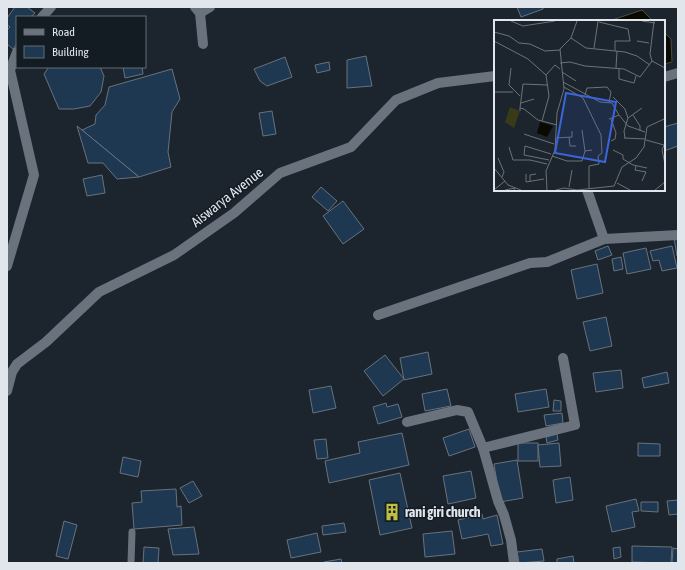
<svg xmlns="http://www.w3.org/2000/svg" width="685" height="570" viewBox="0 0 685 570" font-family="'Asap Condensed',sans-serif">
<style>
.water{fill:#0a0a00;stroke:#4a4c47}
.building{fill:#1f3851;stroke:#68727c}
.lines{fill:none;stroke-linecap:round;stroke-linejoin:round}
.service{stroke:#69727d;stroke-width:7}
.minor{stroke:#69727d;stroke-width:10}
.labels{text-anchor:middle;stroke-width:3;stroke-linejoin:round;paint-order:stroke}
.street-label{font-size:14px;fill:#e1e6ec;stroke:#131b23}
.poi-label{font-size:14px;font-weight:bold;fill:#e1e6ec;stroke:#131b23;text-anchor:start}
.inset-road{fill:none;stroke:#6b7279;stroke-width:1}
.view{fill:#3a65db;fill-opacity:0.15;stroke:#3a65db;stroke-width:2}
.inset-edge{fill:none;stroke:#e1e6ec;stroke-width:2}
</style>
<rect width="100%" height="100%" fill="#1c242d"/>
<g class="water">
<polygon points="642,10 653,21 609,21"/>
<polygon points="664,32 671,39 672,62 664,64"/>
</g>
<g class="building">
<polygon points="15,7 27,7 35,13 31,17 17,17 17,44 13,49 7,44 7,30 10,27 7,25 7,18"/>
<polygon points="517,7 543,7 543,9 521,17"/>
<polygon points="366,56 372,86 347,88 347,60"/>
<polygon points="285,57 292,77 267,86 260,81 254,69"/>
<polygon points="329,62 330,70 317,73 315,65"/>
<polygon points="49,67 100,67 104,76 101,92 90,106 74,109 59,109 44,74"/>
<polygon points="123,67 142,67 143,74 125,78"/>
<polygon points="172,69 180,99 172,112 168,152 171,167 139,177 82,130 95,124 96,115 105,105 109,87"/>
<polygon points="272,111 276,134 263,136 259,113"/>
<polygon points="678,123 678,146 664,151 664,127"/>
<polygon points="77,126 82,130 139,177 117,179 103,163 88,163"/>
<polygon points="102,175 105,193 87,196 83,179"/>
<polygon points="321,187 337,201 328,211 312,197"/>
<polygon points="343,201 364,229 343,244 323,216"/>
<polygon points="678,237 678,255 677,256 674,238"/>
<polygon points="608,246 612,255 598,260 595,251"/>
<polygon points="672,246 677,268 662,271 659,260 653,261 650,251"/>
<polygon points="646,248 651,269 627,274 623,253"/>
<polygon points="621,257 623,269 614,271 612,259"/>
<polygon points="597,264 603,293 577,299 571,270"/>
<polygon points="606,317 612,346 590,351 583,322"/>
<polygon points="428,352 432,374 404,380 400,358"/>
<polygon points="385,355 404,379 383,396 364,371"/>
<polygon points="621,370 623,388 596,392 593,373"/>
<polygon points="667,372 669,383 644,388 642,378"/>
<polygon points="331,386 336,408 313,413 309,390"/>
<polygon points="447,389 451,406 425,411 422,394"/>
<polygon points="546,389 549,407 518,412 515,394"/>
<polygon points="554,400 561,401 561,411 553,411"/>
<polygon points="386,403 387,407 398,404 402,417 378,424 373,407"/>
<polygon points="562,413 563,423 546,426 544,415"/>
<polygon points="469,429 475,447 449,456 443,438"/>
<polygon points="402,433 409,465 329,483 325,461 360,453 358,442"/>
<polygon points="557,434 558,440 547,443 546,437"/>
<polygon points="326,439 328,458 317,459 314,440"/>
<rect x="518" y="443" width="20" height="18"/>
<polygon points="559,443 561,466 540,467 538,445"/>
<polygon points="638,443 660,444 660,456 638,456"/>
<polygon points="123,457 141,461 138,477 120,473"/>
<polygon points="517,460 523,498 500,502 494,464"/>
<polygon points="471,471 476,498 448,504 443,476"/>
<polygon points="400,473 412,528 380,535 369,480"/>
<polygon points="570,477 573,500 556,503 553,480"/>
<polygon points="193,481 202,496 189,503 180,488"/>
<polygon points="176,489 177,507 181,506 182,525 134,529 132,503 142,502 141,491"/>
<polygon points="636,499 639,511 632,512 635,527 612,532 606,506"/>
<polygon points="678,500 678,514 669,515 667,501"/>
<polygon points="641,502 658,502 658,512 641,511"/>
<polygon points="482,514 483,519 497,515 503,544 491,546 488,534 462,539 458,520"/>
<polygon points="64,521 77,525 68,559 56,556"/>
<polygon points="344,523 346,532 323,535 322,526"/>
<polygon points="194,527 199,554 173,555 168,529"/>
<polygon points="452,531 455,554 425,557 423,534"/>
<polygon points="317,533 321,552 291,558 287,540"/>
<polygon points="632,546 672,547 671,563 632,562"/>
<polygon points="144,547 159,548 158,563 143,563"/>
<polygon points="620,547 621,557 614,559 613,548"/>
<polygon points="673,548 678,549 678,563 672,563"/>
<polygon points="542,549 544,561 519,563 517,552"/>
<polygon points="573,556 574,563 557,563 557,559"/>
<polygon points="341,559 342,563 324,563 324,562"/>
</g>
<g class="lines">
<polyline class="service" points="131,563 132,532"/>
<g class="minor">
<polyline points="195,7 200,13 203,44"/>
<polyline points="200,13 210,7"/>
<polyline points="42,17 51,7"/>
<polyline points="664,77 678,73"/>
<polyline points="604,239 678,235"/>
<polyline points="7,266 34,175 10,70 17,52"/>
<polyline points="378,315 530,263 547,262 604,239 587,190"/>
<polyline points="7,391 12,372 17,364 46,342 99,292 174,255 234,213 280,173 351,147 396,100 438,83 495,76"/>
<polyline points="407,422 457,410 468,412 483,448 498,501 504,515 511,540 514,563"/>
<polyline points="483,448 575,425 563,358"/>
</g>
</g>
<defs>
<g id="building-bare" transform="scale(1.38)"><path d="M-4-6H4V6H1V3H-1V6H-4ZM-2.5-4.3h1.7v1.8h-1.7ZM.8-4.3h1.7v1.8H.8ZM-2.5-1h1.7V.8h-1.7ZM.8-1h1.7V.8H.8Z" fill="#bebf42" stroke="#131b23" stroke-width="2.5" paint-order="stroke"/></g>
</defs>
<g fill-rule="evenodd">
<use href="#building-bare" x="392" y="512"/>
</g>
<g class="labels">
<g class="street-label">
<text transform="translate(227 197) rotate(-38)" y="5">Aiswarya Avenue</text>
</g>
<g class="poi-label">
<text x="405" y="517">rani giri church</text>
</g>
</g>
<g transform="translate(494 20)">
<rect width="171" height="171" fill="#1c242d"/>
<path d="M16,87l10,4 -6,17 -9,-6z" fill="#393a18"/>
<path d="M46,102l13,4 -6,11 -10,-4z" fill="#0a0a00"/>
<path class="inset-road" d="M17,1l12,5 32,-5M148,1l13,2M160,1l-4,33 2,7 13,7M105,2l29,7 2,12h-15v10M0,12l15,4 10,7 11,1 15,7 15,-1M77,18l15,10 39,4 12,4 13,9M0,21l34,18 18,16 3,21 -7,25M143,21l12,2M100,28l4,-27M66,43l10,-1 15,4 39,3 16,8 12,-16M17,48l-2,17 11,11M122,48l1,-17M125,49v10l15,4 2,-7M68,52l14,9M52,55l9,-10 5,4M69,62l37,20 12,1 7,12 -10,4M70,67l19,11 18,37 1,18 -4,3 1,8 -10,2v23M0,72h19M91,75l2,-7 20,-1 4,5 -2,10M119,77l12,12 3,9M27,83l13,-4M26,88l3,-24 24,1M26,91v-3l4,1 14,11 19,5M125,95l9,11 17,6M139,95l7,11v5M88,110l3,21 7,-1M30,114l30,10M75,117l1,9h6M62,118l16,-1v-6M130,118l22,1M131,118l-1,-7 4,-13 14,-10M152,120l18,5 -2,5 3,14M117,121l4,-2 1,-6 -5,-14M15,127l4,13h17l17,4M119,130l10,5v4l10,6 14,3M58,136l15,5h15l3,-10M4,138l6,14 -2,5M55,140l-25,-5 1,-9 26,8M142,146l-1,4 11,2 -4,9M0,148l14,17 13,5M32,154v8l18,-3M36,161v-6l6,-1M123,163l13,7M75,167l3,-17M0,170l11,-9M11,170l10,-2 -1,2M53,170l-1,-19 9,-21 2,-37 7,-24 -4,-40 11,-11 6,-17M62,170l8,-2 13,2 37,-4 8,-19 14,-9 8,-11 3,-20 17,-8 1,4M161,170l10,-8"/>
<path class="view" d="M72,73l50,9 -11,60 -50,-9z"/>
<rect width="171" height="171" class="inset-edge"/>
</g>
<rect width="685" height="570" fill="none" stroke="#e1e6ec" stroke-width="16"/>
<rect x="16" y="16" width="130" height="52" fill="#131b23" stroke="#656c73"/>
<rect x="24" y="29" width="20" height="6" fill="#69727d" stroke="#656c73"/>
<text x="52" y="36" font-size="12" fill="#e1e6ec">Road</text>
<rect x="24" y="46" width="20" height="12" fill="#1f3851" stroke="#656c73"/>
<text x="52" y="56" font-size="12" fill="#e1e6ec">Building</text>
</svg>
